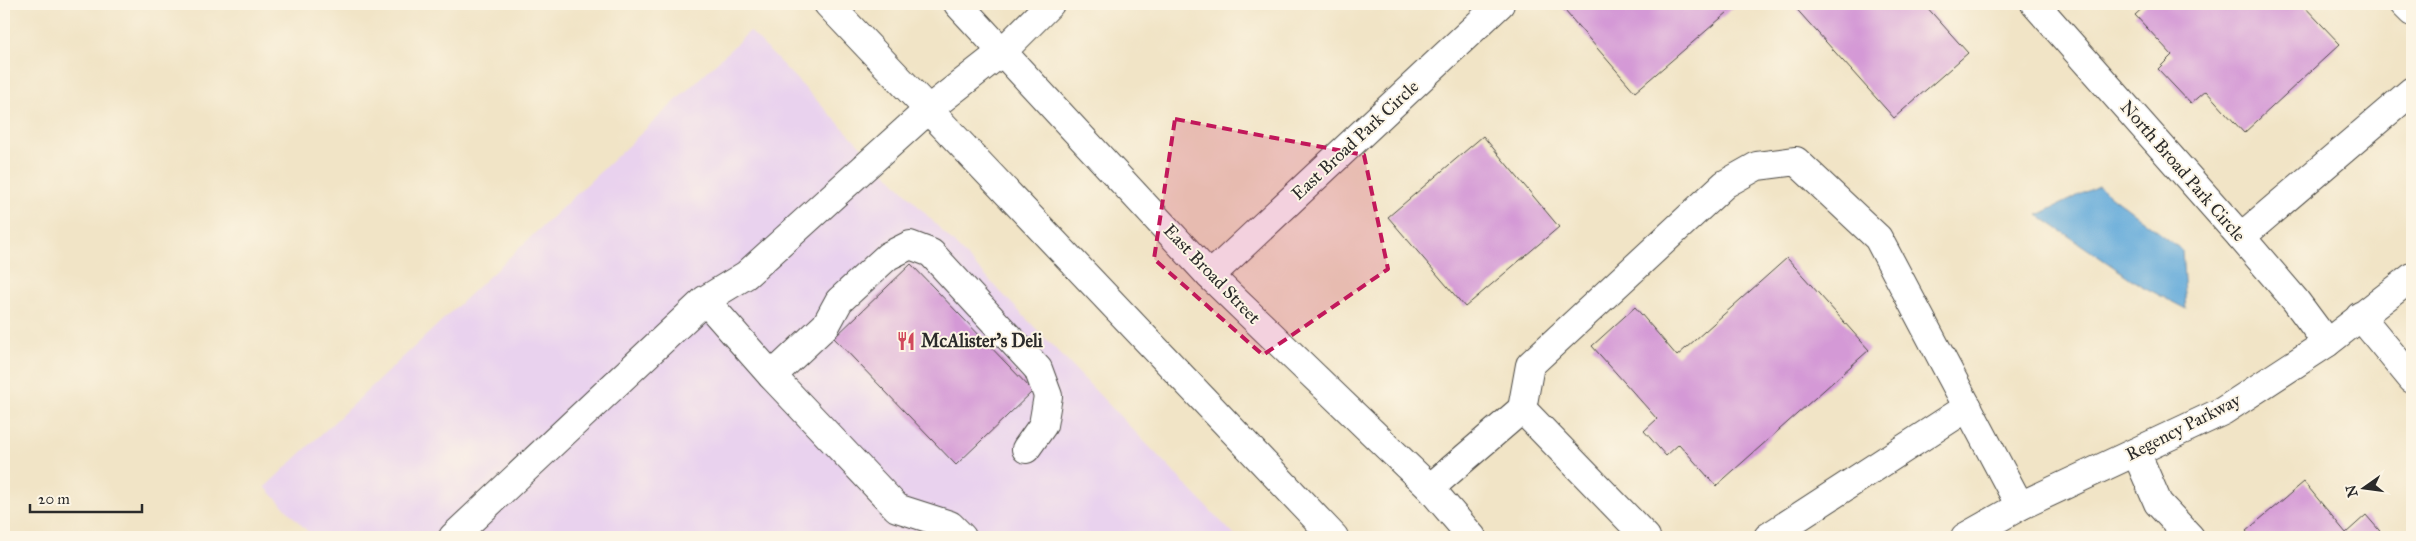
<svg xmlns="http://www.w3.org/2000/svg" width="2416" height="541" viewBox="0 0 2416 541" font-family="'IM FELL Great Primer',serif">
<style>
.built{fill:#e9d2ee}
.water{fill:#63aada;stroke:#476a82}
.building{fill:#d499d6}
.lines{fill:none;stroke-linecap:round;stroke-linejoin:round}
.minor-casing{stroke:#494742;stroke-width:30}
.major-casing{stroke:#494742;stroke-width:30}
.minor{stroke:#fff;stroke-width:28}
.major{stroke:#fff;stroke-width:28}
.marked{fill:#c2185b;fill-opacity:0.2;stroke:#c2185b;stroke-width:4;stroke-dasharray:10 6;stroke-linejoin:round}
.labels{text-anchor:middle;stroke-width:4;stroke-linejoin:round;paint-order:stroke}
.street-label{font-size:18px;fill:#2b2b2b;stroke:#fcf5e5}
.poi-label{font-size:18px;font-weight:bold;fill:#2b2b2b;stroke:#fcf5e5;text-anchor:start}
</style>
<rect width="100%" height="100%" fill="#fcf5e5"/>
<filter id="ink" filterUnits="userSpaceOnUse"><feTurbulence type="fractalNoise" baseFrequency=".02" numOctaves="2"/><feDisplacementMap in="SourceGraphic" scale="10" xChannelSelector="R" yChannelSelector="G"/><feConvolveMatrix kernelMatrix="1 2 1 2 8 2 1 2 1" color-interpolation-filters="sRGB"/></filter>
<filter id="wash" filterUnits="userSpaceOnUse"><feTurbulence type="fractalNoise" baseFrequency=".0096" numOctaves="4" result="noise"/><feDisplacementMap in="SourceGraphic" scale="20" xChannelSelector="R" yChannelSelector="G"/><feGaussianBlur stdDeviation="1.12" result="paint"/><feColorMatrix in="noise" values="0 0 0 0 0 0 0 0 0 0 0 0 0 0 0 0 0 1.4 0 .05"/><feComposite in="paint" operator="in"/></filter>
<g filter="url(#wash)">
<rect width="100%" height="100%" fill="#f1e4c6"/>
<polygon class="built" points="750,31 1236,537 313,537 265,487"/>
<polygon class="water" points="2098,186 2182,250 2186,309 2140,285 2038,215"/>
<g id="blocks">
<g class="building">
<polygon points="1559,4 1733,4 1735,6 1635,92"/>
<polygon points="1792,4 1924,4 1968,53 1894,118"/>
<polygon points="2147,4 2302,4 2340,44 2244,133 2206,91 2191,104 2158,69 2172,55 2135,15"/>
<polygon points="1483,136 1559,227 1465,307 1388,217"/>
<polygon points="1787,258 1869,350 1716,486 1679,444 1666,456 1644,431 1657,419 1592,346 1635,307 1677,356"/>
<polygon points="911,264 1033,391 956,465 834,338"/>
<polygon points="2304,482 2346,533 2366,515 2385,537 2251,537 2246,531"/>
</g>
</g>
</g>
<g filter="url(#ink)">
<use href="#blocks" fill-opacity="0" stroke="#494742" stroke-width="1"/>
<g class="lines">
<g class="minor-casing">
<g id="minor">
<polyline points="2035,4 2241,237 2295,300 2327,343"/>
<polyline points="2404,4 2412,12"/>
<polyline points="1003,51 1050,4"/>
<polyline points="2241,237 2412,91"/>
<polyline points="1210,276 1500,4"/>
<polyline points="705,300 772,376 897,508 950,525 962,537"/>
<polyline points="2360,316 2412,379"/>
<polyline points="772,376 826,325 839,301 888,256 910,245 931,253 1038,369 1048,396 1043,425 1026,449"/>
<polyline points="1522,409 1530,365 1725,184 1757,166 1796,161 1878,238 2020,506"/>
<polyline points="2136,452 2158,503 2190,537"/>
<polyline points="1430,488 1522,409 1646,537"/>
<polyline points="453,537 705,300 746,275 929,109"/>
<polyline points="1768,537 1968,407"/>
<polyline points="1965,537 2020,506 2223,411 2327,343 2412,277"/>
</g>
</g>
<g class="major-casing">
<g id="major">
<polyline points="828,4 1334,537"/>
<polyline points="958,4 1210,276 1430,488 1472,537"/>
<polyline points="929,109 1003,51"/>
</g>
</g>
<use href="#minor" class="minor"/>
<use href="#major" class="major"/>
</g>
</g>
<path class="marked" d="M1175,119l189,36 24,114 -125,86 -109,-96z"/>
<defs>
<g id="restaurant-bare" transform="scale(1.5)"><path d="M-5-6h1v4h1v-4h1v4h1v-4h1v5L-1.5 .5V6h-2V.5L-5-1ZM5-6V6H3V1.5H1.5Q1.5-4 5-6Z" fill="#d1495b" stroke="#fcf5e5" stroke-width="2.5" paint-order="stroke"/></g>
</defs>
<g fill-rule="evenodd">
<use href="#restaurant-bare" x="906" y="341"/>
</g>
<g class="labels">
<g class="street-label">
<text transform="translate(1355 140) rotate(-43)" y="6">East Broad Park Circle</text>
<text transform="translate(2183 171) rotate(49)" y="6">North Broad Park Circle</text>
<text transform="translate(1212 274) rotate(46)" y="6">East Broad Street</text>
<text transform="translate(2183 427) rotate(-27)" y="6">Regency Parkway</text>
</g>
<g class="poi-label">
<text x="921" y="347">McAlister's Deli</text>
</g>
</g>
<rect width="2416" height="541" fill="none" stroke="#fcf5e5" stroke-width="20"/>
<g transform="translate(2364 488) rotate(256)" stroke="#fcf5e5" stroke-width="4" paint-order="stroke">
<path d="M0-4L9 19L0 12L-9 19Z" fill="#2b2b2b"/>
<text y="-8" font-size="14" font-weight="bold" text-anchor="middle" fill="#2b2b2b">N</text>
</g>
<path d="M30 504v8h112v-8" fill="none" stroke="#2b2b2b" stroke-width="2.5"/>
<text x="38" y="504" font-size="15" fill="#2b2b2b" stroke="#fcf5e5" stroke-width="4" paint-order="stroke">20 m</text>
</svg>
